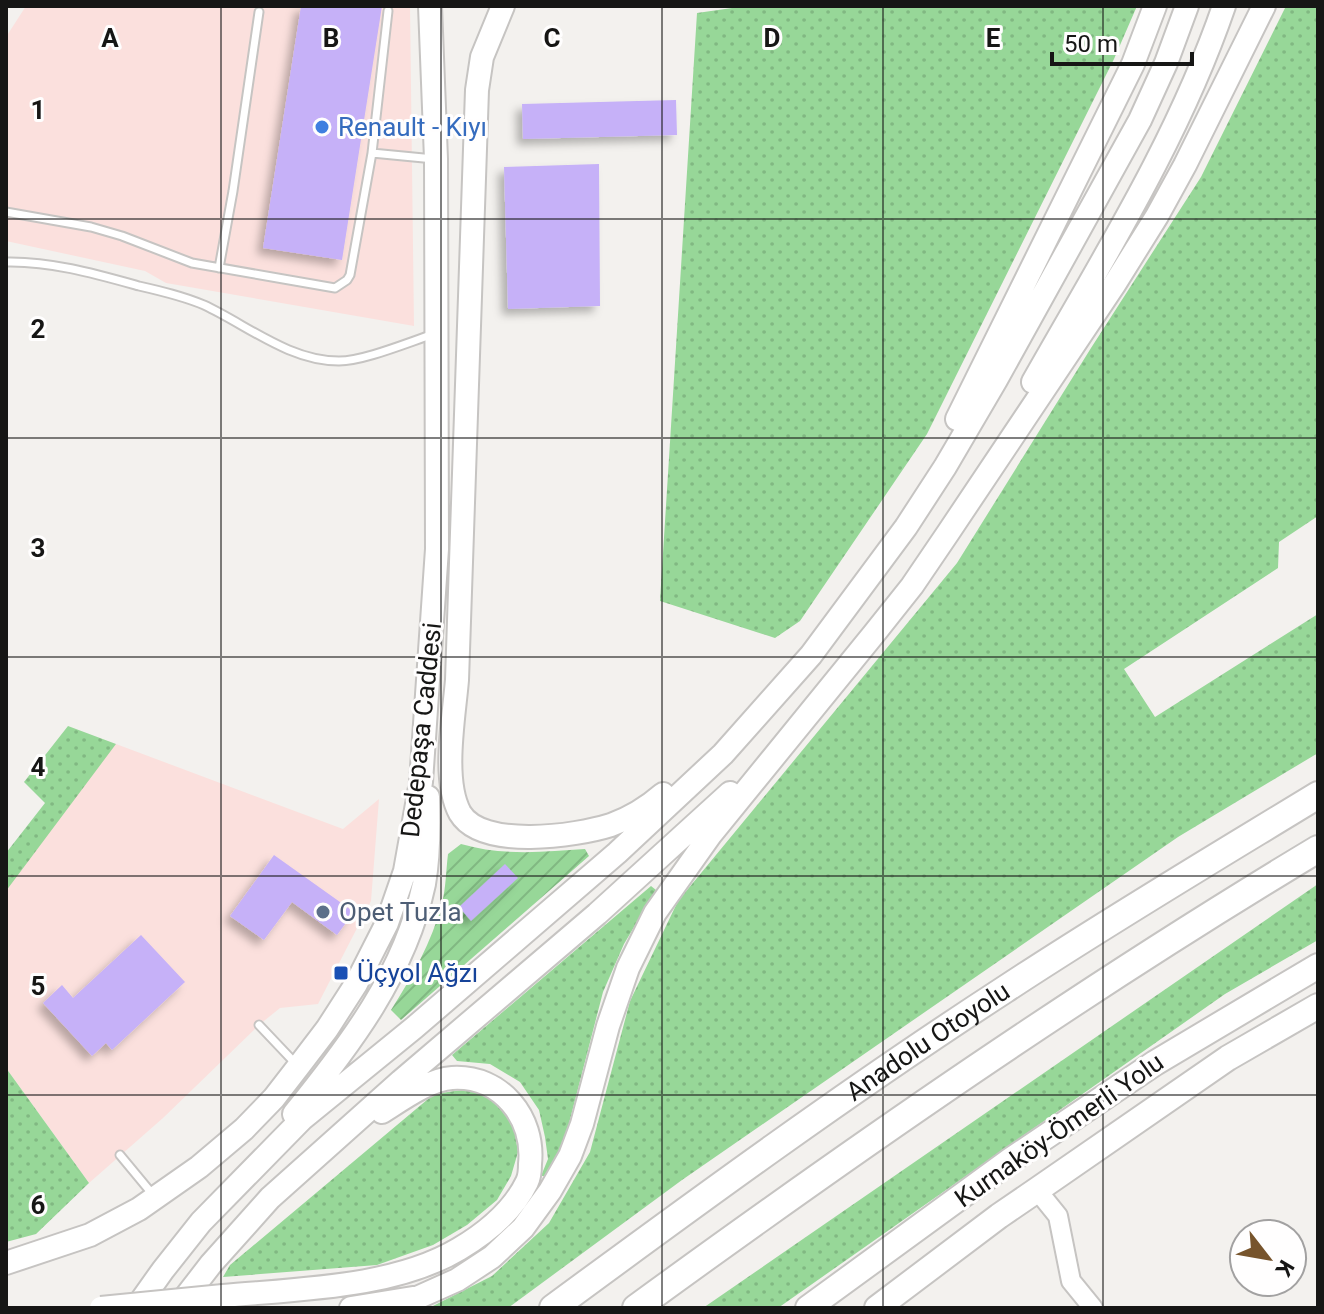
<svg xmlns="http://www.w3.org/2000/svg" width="1324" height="1314" font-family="Roboto,sans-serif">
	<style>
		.commercial { fill: #fbe0dd }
		.grass { fill: url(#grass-dots) }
		.garden { fill: url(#garden-furrows) }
		.building { fill: #c6b1f8; filter: url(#shadow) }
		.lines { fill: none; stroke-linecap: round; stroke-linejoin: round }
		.service-casing { stroke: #c6c4c2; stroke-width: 11 }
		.tertiary-casing { stroke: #c6c4c2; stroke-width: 22 }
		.primary-casing { stroke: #c6c4c2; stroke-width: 26 }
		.trunk-casing { stroke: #c6c4c2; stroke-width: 28 }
		.motorway-casing { stroke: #c6c4c2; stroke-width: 30 }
		.service { stroke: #fff; stroke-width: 7 }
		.tertiary { stroke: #fff; stroke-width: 18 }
		.primary { stroke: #fff; stroke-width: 22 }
		.trunk { stroke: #fff; stroke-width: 24 }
		.motorway { stroke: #fff; stroke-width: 26 }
		.primary-bridge-casing { stroke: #c6c4c2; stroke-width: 26; stroke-linecap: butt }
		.primary-bridge { stroke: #fff; stroke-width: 22 }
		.grid { fill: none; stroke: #161615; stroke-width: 2; stroke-opacity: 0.55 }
		.shop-dot { fill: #3f7fe0; stroke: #fffefe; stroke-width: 3 }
		.service-dot { fill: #5c6f8a; stroke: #fffefe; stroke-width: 3 }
		.transit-dot { fill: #1a4fb4; stroke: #fffefe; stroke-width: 3 }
		.labels { text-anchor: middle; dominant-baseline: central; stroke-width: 6; stroke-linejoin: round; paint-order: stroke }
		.shop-label { font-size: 26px; fill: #366cbe; stroke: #fffefe; text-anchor: start }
		.street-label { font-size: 26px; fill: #161615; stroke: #fffefe }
		.service-label { font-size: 26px; fill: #4e5e75; stroke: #fffefe; text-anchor: start }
		.transit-label { font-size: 26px; fill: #164399; stroke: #fffefe; text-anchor: start }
		.grid-label { font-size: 26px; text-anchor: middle; font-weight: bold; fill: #161615; stroke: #fffefe; stroke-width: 6; stroke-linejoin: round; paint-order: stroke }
	</style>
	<defs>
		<pattern id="grass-dots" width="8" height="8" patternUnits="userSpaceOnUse" patternTransform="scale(2)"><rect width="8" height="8" fill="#97d798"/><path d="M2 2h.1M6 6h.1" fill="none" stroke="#81b882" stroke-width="1.8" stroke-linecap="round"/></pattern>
		<pattern id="garden-furrows" width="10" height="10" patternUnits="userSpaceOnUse" patternTransform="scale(2)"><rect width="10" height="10" fill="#97d798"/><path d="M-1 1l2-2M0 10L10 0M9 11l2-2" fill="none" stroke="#81b882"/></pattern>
		<filter id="shadow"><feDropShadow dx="-6" dy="6" stdDeviation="4" flood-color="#0004"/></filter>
	</defs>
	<rect width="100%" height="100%" fill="#f3f1ee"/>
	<path class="commercial" d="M26,6H410L414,326L166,283L145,271L6,241V37Z
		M116,744L343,829L379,799L371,901L318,1004L280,1008L259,1025L163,1118L89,1183L6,1068V888L82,784Z"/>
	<path class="grass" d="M746,6H1137L1114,59L927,434L800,621L775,638L660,601L697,13Z
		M1286,6H1318V516L1279,542L1278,568L1124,669L1155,717L1318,614V753L1178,837L682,1180L508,1308H429L492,1276L549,1223L590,1152L630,1001L678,901L957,563L1091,348L1201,177Z
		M68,726L116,744L6,891V853L45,803L24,782Z
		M1318,884V940L1225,994L778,1308H703Z
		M651,886L656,890L624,944L603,992L565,1139L547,1176H541L548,1159L545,1137L539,1110L520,1082L490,1064L457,1061L452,1055Z
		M6,1068L89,1183L36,1234L6,1242Z
		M476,1088L501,1102L513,1122L518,1152L511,1176L497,1200L467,1225L433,1245L377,1265L223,1277L230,1265L434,1094Z"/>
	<path class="garden" d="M461,844C502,856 543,852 585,849L589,856L401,1020L391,1010C412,977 432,942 442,903C446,888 446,870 448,854Z"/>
	<path class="building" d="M301,6H382L342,260L263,248Z
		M676,100L677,135L523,139L522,104Z
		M599,164L600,306L508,309L504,167Z
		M274,855L354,912L337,935L292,902L264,940L230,916Z
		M505,864L518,878L471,921L459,907Z
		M141,935L185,982L112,1050L106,1043L92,1056L43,1003L62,985L73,998Z"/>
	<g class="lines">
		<g class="service-casing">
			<path id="service" d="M372,153L388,11
				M6,212L91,227L122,236L192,263L335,288L347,280L350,275L372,153L434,159
				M6,262C51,261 96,274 139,286C161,291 183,296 204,305C247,325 289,361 339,361C364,361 409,342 434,334
				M219,268L233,191L259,12
				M259,1025L296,1064
				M120,1155L154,1196"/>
		</g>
		<g class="tertiary-casing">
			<path id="tertiary" d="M1037,1190L1058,1216L1071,1281L1093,1308"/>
		</g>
		<g class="primary-casing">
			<path id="primary" d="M503,6L482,57L477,90L457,680C454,717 442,780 460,813C482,850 576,836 611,825C630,818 648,807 663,794
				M1033,382C1102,260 1178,140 1224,6
				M957,419L1133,64L1155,6
				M294,1114C350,1045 405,973 424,884C429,856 429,826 428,797
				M6,1263L90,1235L139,1209L199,1167L244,1129L274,1098L298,1067L327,1029L356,984L387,923L405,871L421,782L437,549L436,159L430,6
				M223,1296C297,1289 394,1288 459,1249C486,1233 513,1211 527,1182C530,1176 530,1170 530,1164C535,1118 501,1075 452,1078C430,1079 401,1100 382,1112
				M136,1308L163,1270L201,1222L302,1119L415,1027L617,853L723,754L811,655L906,527L945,467L996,380L1140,120L1166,63L1187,6
				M177,1308L211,1264L270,1198L401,1081L597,914L730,793
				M351,1308L419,1297L457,1280L492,1257L523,1228L550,1191L570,1156L582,1124L608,1026L628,968L655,913L711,834L873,635L912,586L948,533L1114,285L1157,216L1185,165L1264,6"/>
		</g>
		<g class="trunk-casing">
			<path id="trunk" d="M808,1308L1011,1160L1155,1063L1318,966
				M877,1308L999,1216L1037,1190L1228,1058L1318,1006"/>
		</g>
		<g class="motorway-casing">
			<g id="motorway">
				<path id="s1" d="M553,1308C701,1199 850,1090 1004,990C1107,922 1213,859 1318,795"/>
				<path d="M636,1308C857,1147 1083,990 1318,849"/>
			</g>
		</g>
		<use href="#service" class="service"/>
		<use href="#tertiary" class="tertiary"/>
		<use href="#primary" class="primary"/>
		<use href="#trunk" class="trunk"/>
		<use href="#motorway" class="motorway"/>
		<g class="primary-bridge-casing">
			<path id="primary-bridge" d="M101,1308L223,1296"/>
		</g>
		<use href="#primary-bridge" class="primary-bridge"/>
	</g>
	<path class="grid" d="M221,6V1308M441,6V1308M662,6V1308M883,6V1308M1103,6V1308M6,219H1318M6,438H1318M6,657H1318M6,876H1318M6,1095H1318"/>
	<circle class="shop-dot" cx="322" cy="127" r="8"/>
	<circle class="service-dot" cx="323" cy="912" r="8"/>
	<rect class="transit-dot" x="333" y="965" width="16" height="16" rx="4"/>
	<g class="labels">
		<g class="shop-label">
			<text x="338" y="127">Renault - Kıyı</text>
		</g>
		<g class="street-label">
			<text transform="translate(421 730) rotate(-84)">Dedepaşa Caddesi</text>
			<text stroke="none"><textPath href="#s1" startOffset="460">Anadolu Otoyolu</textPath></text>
			<text transform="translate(1059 1130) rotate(-35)">Kurnaköy-Ömerli Yolu</text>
		</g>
		<g class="service-label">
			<text x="339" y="912">Opet Tuzla</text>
		</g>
		<g class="transit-label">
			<text x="357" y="973">Üçyol Ağzı</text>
		</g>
	</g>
	<g class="grid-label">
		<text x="110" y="47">A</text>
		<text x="331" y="47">B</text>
		<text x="552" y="47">C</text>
		<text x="772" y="47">D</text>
		<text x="993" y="47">E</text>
		<text x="38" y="119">1</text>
		<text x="38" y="338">2</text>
		<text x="38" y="557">3</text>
		<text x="38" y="776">4</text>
		<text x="38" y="995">5</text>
		<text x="38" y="1214">6</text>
	</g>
	<rect width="1324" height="1314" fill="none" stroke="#161615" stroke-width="16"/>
	<g transform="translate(1268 1258) rotate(121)"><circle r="38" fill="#fffefe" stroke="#a2a1a1" stroke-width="2"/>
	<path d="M0-6L14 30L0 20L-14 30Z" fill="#77542c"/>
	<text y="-12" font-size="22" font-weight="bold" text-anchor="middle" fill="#161615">K</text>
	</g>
	<path d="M1052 52v12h140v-12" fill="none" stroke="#161615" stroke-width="4"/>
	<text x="1064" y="52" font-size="24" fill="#161615" stroke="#fffefe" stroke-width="6" paint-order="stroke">50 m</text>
</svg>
